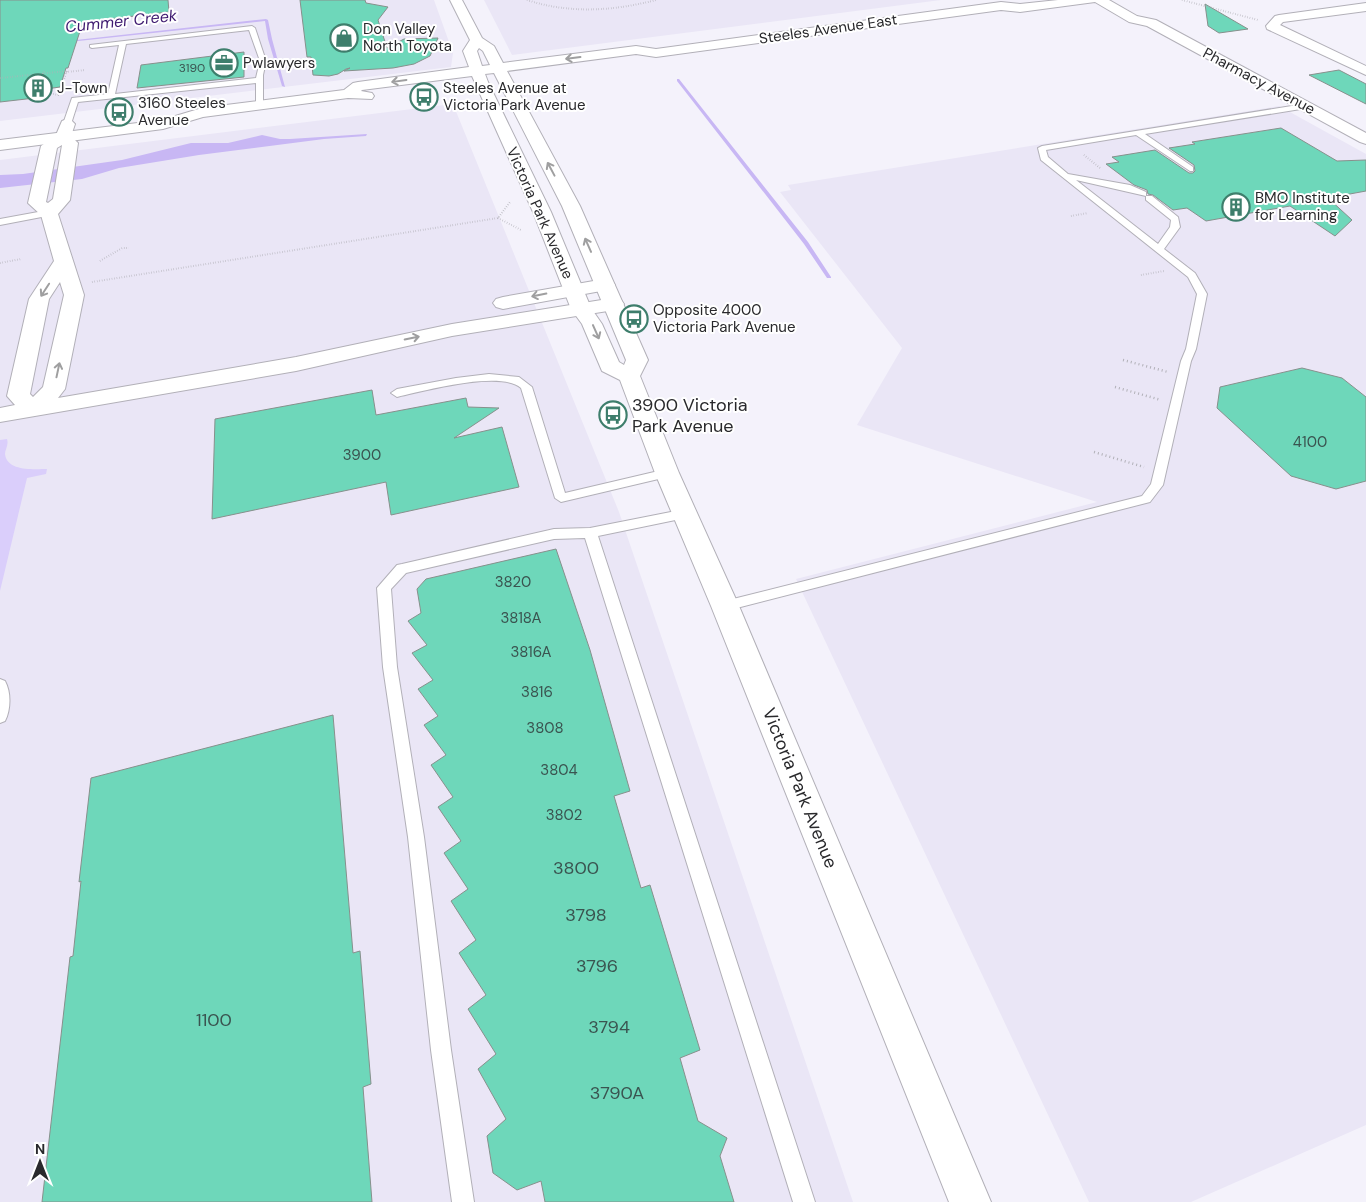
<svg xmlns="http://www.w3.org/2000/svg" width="1366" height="1202" font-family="'DM Sans',sans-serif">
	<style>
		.built { fill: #eae6f6 }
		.green { fill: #dacefb }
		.water { fill: #c8b7f4 }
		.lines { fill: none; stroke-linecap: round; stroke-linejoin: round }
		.stream { fill: #c8b7f4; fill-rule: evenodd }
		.building { fill: #6ed7ba; stroke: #87908c }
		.lane-casing { stroke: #b2b0b8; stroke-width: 2 }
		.street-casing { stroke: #b2b0b8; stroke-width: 2 }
		.secondary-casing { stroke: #b2b0b8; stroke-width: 2 }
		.path-far1 { stroke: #b1b0b7; stroke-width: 2; stroke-dasharray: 0.5 2; stroke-linecap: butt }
		.path { stroke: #b1b0b7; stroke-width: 2.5; stroke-dasharray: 1 3; stroke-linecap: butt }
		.lane { fill: #fff; fill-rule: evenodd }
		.street { fill: #fff; fill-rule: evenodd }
		.secondary { fill: #fff; fill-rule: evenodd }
		.oneway { stroke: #9f9fa0 }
		.labels { text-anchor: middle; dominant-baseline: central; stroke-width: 4; stroke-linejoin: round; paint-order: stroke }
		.far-number-label { font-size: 12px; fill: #3a5450 }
		.far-poi-label { font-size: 15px; fill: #29292c; stroke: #fff; text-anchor: start }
		.far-street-label { font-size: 15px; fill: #29292c; stroke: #fff }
		.number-label { font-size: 15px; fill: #3a5450 }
		.far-water-label { font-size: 16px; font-style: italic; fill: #3e1a70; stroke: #fff }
		.poi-label { font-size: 18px; fill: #29292c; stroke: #fff; text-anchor: start }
		.street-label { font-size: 18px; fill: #29292c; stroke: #fff }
		.near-number-label { font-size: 18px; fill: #3a5450 }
	</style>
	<rect width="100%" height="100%" fill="#f4f2fb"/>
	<path class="built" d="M0,0H434L453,53L451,67L0,121Z
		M484,0H941L512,55Z
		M453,104L619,512L853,1202H0V160Z
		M1279,106L1366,154V1125L1191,1202H1089L796,579L1097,502L857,425L902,348L780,192L791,190L788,185Z"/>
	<path class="green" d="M7,439C9,445 5,449 5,454C7,472 35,469 47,469L46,474L27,478L0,591V440Z"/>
	<path class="water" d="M367,134L366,136L324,139L199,155L119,168L82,179L0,188V175L23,174L122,160L191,143H228L262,135L280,139H290Z"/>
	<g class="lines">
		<path class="stream" d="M266,19L268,20L272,39L285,87L282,86L268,39L265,21L69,42L67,41Z
			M677,79H679L808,242L831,277V278H827L804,244L677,81Z"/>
	</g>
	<path class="building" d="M0,0H168L169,12L109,19L108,23L82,25L68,68H66L60,87L46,89L36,93L35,98L0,102Z
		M300,0H365L366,3L388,7L378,20L387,48L404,39L438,38L430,56L414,64L393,68L344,71L350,68L346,69L338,74L329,76L313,75L311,57H307Z
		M1205,4L1248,29L1219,33L1208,26Z
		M244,52V77L137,88L141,65Z
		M1339,70L1366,84V104L1309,75Z
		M1281,128L1337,161L1366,160V191L1328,198L1352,220L1335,236L1290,206L1206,221L1187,208L1173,210L1153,195L1148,194L1147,190L1134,185L1106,164L1119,162L1112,157L1155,150L1189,173H1193L1195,171L1194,165L1169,148L1195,144L1192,142Z
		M1302,368L1342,378L1366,397V481L1336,489L1291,476L1217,408L1220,387Z
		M372,390L376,415L466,398L468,407L499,408L454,438L502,427L519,487L391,515L386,482L212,519L215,419Z
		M556,549L590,650L630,791L614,796L641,888L650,885L700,1050L680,1058L698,1121L727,1138L720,1156L734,1202H545L541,1181L517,1190L493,1173L487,1136L506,1119L478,1069L496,1054L468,1009L486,995L459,953L476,940L451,901L468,889L444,853L461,841L438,807L453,797L431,765L446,755L424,725L438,716L418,689L433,680L412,653L427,645L408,621L421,613L417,589L426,579Z
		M333,715L353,953L360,951L371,1084L363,1087L372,1202H42L70,957L73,956L81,881L79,882L91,778Z"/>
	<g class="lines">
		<g class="lane-casing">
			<path id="lane" d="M252,26L255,28L266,61L263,75V108L256,106V83L78,102L71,124L67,126L63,124L72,98L108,94L119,45L92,48L90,47V45ZM249,30L260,61L256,78L115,94L126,44Z
				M1304,104L1308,106L1307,108L1145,134L1193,167V171H1190L1136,135L1046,150L1048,157L1068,174L1130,185L1146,192V196L1076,180L1158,244L1170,227L1171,220L1146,200V196H1152L1178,217L1180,227L1164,249L1195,273L1207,294L1196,349L1191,361L1163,485L1150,502L725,611L720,610L718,606L720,602L725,601L1142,496L1151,484L1181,361L1186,349L1197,294L1188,277L1041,160L1038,148L1042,146Z
				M49,210L52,211V215L0,225V219Z
				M489,374L519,377L532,387L565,493L667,469L673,473L667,477L561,502L555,498L521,388C500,370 424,391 397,397L391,393L397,389L456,378Z
				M686,509L690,511L692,514L690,517L598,536L815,1202H793L585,538L554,539L406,573L391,589L397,667L424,837L451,1050L474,1202H452L431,1050L408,837L383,667L377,588L397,565L402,564L554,529L590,528Z
				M0,679L5,681C11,692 11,709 5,721L0,723Z"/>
		</g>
		<g class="street-casing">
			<path id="street" d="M1366,3V11L1283,22L1280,25L1366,66V75L1267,29L1266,26L1275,16L1279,15Z
				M67,119L72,121L75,124L71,136L78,143L70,200L58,214L84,295L65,389L58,398L296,357L452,324L614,298L621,300L624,304L621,308L614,310L452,336L296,371L0,422V408L15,405L7,396L29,299L54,261L41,215L28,203L41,146L56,135L62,121ZM62,145L53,199L48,203L46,202L57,148ZM60,282L64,295L43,387L33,397L30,394L49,299Z
				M605,279L612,281L615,285L612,289L503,309L496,307L493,303L496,299L503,297Z"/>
		</g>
		<g class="secondary-casing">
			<path id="secondary" d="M450,0H462L482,38L494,46L503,63L636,46L656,49L1001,2L1020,4L1058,0H1109L1137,16L1156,20L1366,133V144L1360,142L1147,26L1129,22L1095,2L1020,12L1001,10L656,57L636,54L507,71L580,206L648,360L640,376L679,473L739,606L991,1202H949L711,606L655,473L620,380L602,371L582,324L571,309L533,212L472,76L362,90L361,91L372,93L374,96L372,99L348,98L203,117L163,129L0,150V140L162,120L202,108L344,90L353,83L358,82L469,67L463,51L470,40ZM479,48L483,51L490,65L482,66L477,51ZM494,73L562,206L626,360L624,365L619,362L602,324L591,308L551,212L488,82L485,74Z"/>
		</g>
		<path class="path-far1" d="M527,0C569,14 614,11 656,0
			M1182,0L1258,20
			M66,72L85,70
			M42,76L44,71
			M0,78L67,71L58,95L41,91
			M1084,155L1100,168
			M1071,216L1088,213
			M498,218L521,230
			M100,261L122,248H129
			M0,263L21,259
			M1141,275L1164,271
			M92,282L498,218L510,202"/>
		<path class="path" d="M1123,360L1168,372
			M1115,387L1161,400
			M1094,452L1144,467"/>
		<use href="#lane" class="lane"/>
		<use href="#street" class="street"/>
		<use href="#secondary" class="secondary"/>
	</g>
	<defs><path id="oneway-shaft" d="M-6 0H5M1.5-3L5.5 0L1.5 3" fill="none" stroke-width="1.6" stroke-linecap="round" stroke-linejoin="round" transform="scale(1.25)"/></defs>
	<g class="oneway">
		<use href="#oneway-shaft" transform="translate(573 58) rotate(173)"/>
		<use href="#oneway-shaft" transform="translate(399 81) rotate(172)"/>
		<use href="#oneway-shaft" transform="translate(551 169) rotate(-118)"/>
		<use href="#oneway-shaft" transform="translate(588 245) rotate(-114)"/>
		<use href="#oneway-shaft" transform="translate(45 290) rotate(123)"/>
		<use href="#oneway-shaft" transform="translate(539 295) rotate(169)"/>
		<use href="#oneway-shaft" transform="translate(596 332) rotate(66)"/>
		<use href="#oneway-shaft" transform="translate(412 338) rotate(-12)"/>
		<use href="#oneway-shaft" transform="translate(58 370) rotate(-78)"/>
	</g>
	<defs>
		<g id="shop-ring" transform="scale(1.4375)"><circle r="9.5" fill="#fff" stroke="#3e7e6c" stroke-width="1.5"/><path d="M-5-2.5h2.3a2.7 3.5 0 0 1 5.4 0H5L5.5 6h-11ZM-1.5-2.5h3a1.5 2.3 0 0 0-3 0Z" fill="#3e7e6c"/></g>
		<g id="office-ring" transform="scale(1.4375)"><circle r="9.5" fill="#fff" stroke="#3e7e6c" stroke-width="1.5"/><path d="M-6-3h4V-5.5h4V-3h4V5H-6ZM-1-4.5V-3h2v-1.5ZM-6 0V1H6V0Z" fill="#3e7e6c"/></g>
		<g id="building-ring" transform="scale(1.4375)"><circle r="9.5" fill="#fff" stroke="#3e7e6c" stroke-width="1.5"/><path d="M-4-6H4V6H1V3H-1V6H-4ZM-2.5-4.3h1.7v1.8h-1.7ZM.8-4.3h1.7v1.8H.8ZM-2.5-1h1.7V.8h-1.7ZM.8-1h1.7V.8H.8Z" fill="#3e7e6c"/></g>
		<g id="bus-ring" transform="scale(1.4375)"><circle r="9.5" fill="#fff" stroke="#3e7e6c" stroke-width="1.5"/><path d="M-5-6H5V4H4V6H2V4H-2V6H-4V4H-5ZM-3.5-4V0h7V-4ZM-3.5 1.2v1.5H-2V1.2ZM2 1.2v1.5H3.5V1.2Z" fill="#3e7e6c"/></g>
	</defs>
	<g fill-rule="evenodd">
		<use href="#shop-ring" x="344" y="38"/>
		<use href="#office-ring" x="224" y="63"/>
		<use href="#building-ring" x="38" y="88"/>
		<use href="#bus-ring" x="424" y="97"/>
		<use href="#bus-ring" x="119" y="112"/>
		<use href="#building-ring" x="1236" y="207"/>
		<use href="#bus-ring" x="634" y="319"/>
		<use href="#bus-ring" x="613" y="415"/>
	</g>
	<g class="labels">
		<g class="far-number-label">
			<text x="192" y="68">3190</text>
		</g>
		<g class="far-poi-label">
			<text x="363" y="29">Don Valley<tspan x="363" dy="17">North Toyota</tspan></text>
			<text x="243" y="63">Pwlawyers</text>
			<text x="57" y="88">J-Town</text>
			<text x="443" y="88">Steeles Avenue at<tspan x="443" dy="17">Victoria Park Avenue</tspan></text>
			<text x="138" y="103">3160 Steeles<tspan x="138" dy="17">Avenue</tspan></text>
			<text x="1255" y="198">BMO Institute<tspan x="1255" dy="17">for Learning</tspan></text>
			<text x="653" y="310">Opposite 4000<tspan x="653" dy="17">Victoria Park Avenue</tspan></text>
		</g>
		<g class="far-street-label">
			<text transform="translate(828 29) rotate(-8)">Steeles Avenue East</text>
			<text transform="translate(1259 81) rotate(28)">Pharmacy Avenue</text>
			<text transform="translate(540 213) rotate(66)">Victoria Park Avenue</text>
		</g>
		<g class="number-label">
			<text x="1310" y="442">4100</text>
			<text x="362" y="455">3900</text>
			<text x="513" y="582">3820</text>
			<text x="521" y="618">3818A</text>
			<text x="531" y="652">3816A</text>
			<text x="537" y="692">3816</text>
			<text x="545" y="728">3808</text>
			<text x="559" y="770">3804</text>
			<text x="564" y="815">3802</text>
		</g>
		<g class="far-water-label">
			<text transform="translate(121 21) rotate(-6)">Cummer Creek</text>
		</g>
		<g class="poi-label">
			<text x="632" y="405">3900 Victoria<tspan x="632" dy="21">Park Avenue</tspan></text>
		</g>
		<g class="street-label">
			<text transform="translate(800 788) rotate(68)">Victoria Park Avenue</text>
		</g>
		<g class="near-number-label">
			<text x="576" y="868">3800</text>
			<text x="586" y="915">3798</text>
			<text x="597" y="966">3796</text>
			<text x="214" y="1020">1100</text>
			<text x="609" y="1027">3794</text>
			<text x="617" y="1093">3790A</text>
		</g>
	</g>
	<g transform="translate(40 1162)" stroke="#ffffff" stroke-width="4" paint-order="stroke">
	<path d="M0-4L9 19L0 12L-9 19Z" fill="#29292c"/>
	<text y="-8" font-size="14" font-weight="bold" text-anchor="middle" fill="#29292c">N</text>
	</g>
</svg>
